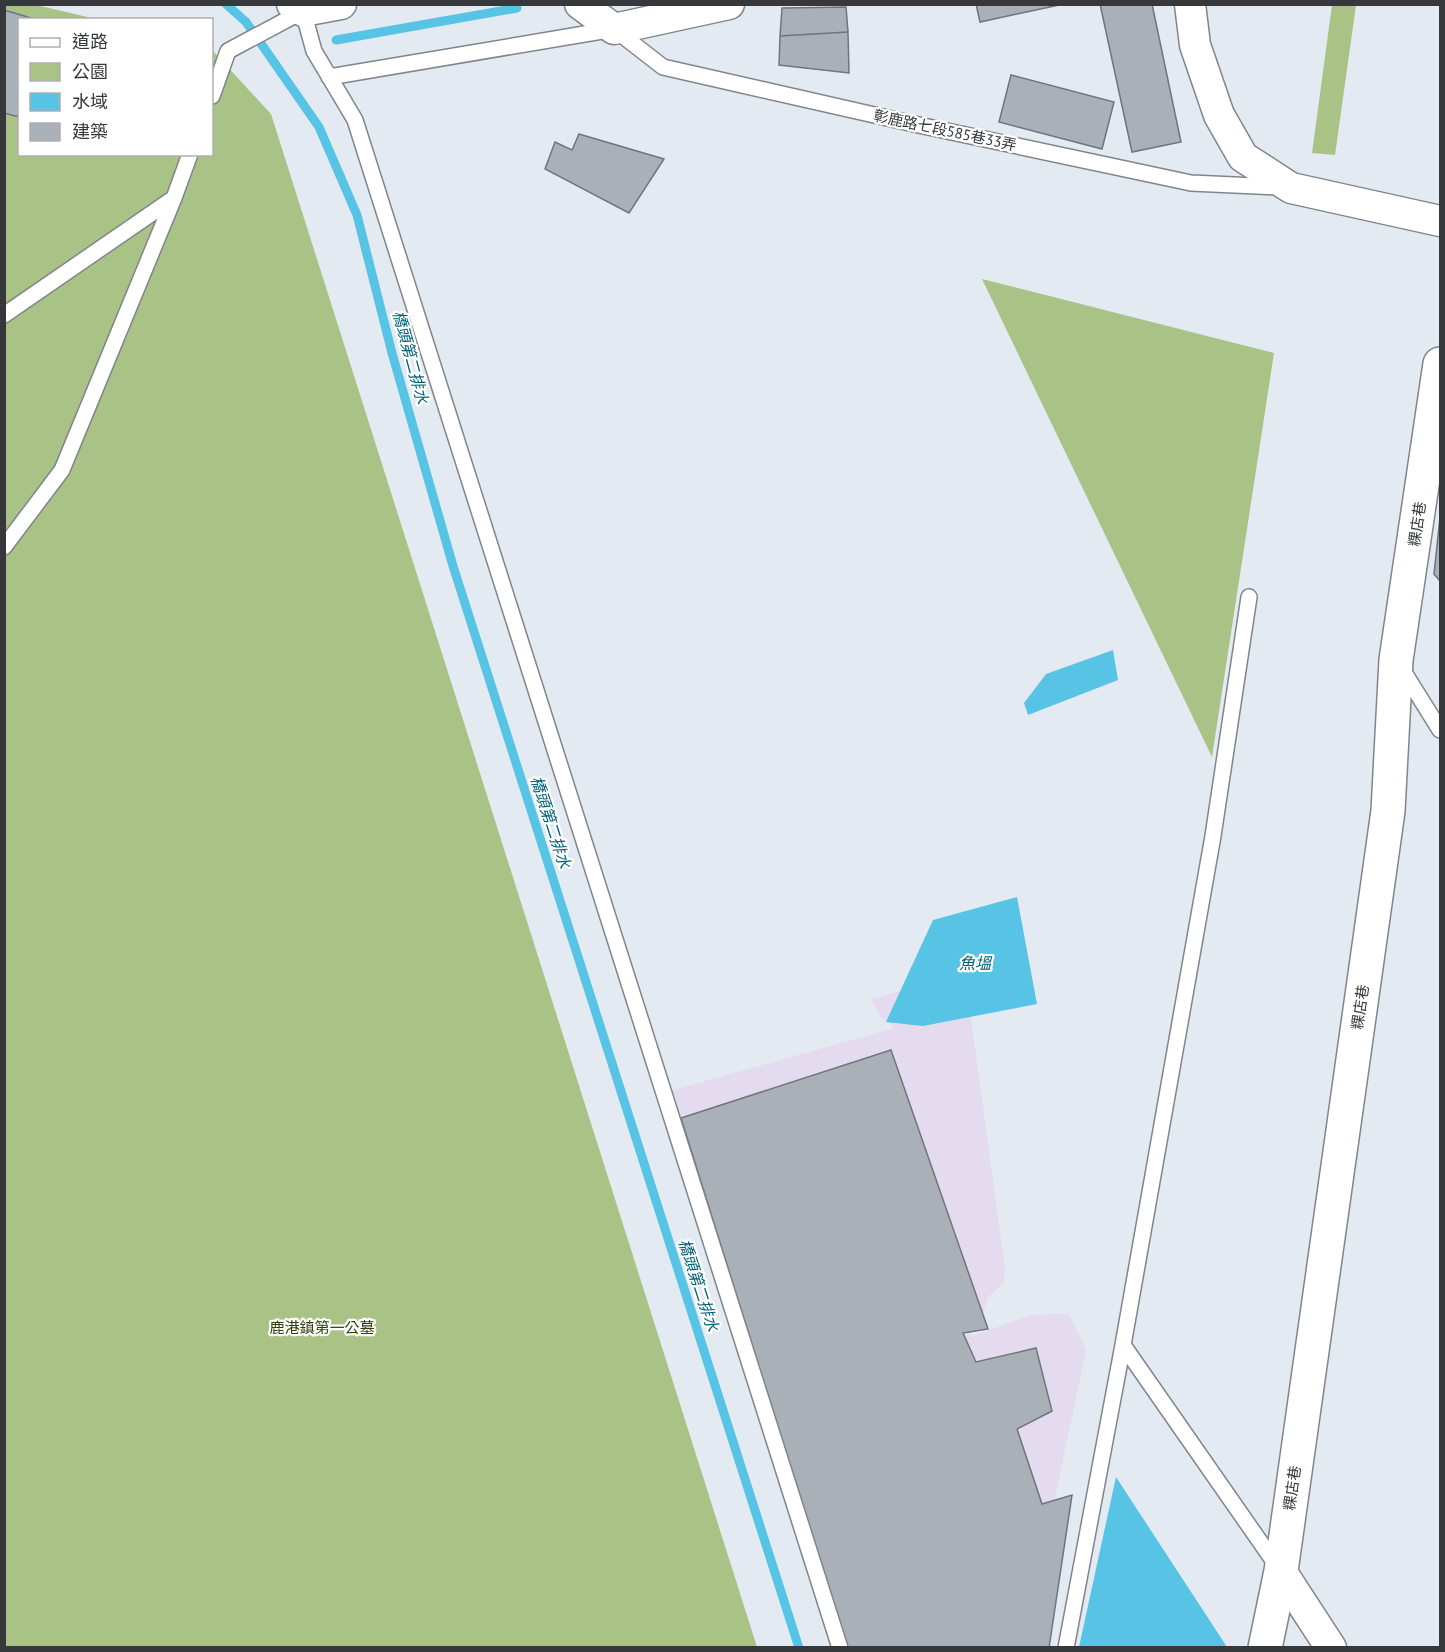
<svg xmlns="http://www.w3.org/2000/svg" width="1445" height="1652" font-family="'PT Sans','Noto Sans TC',sans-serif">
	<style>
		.industrial { fill: #e5dbef }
		.green { fill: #a8c385 }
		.water { fill: #57c4e5 }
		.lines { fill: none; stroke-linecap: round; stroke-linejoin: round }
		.stream { stroke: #57c4e5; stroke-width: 9 }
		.building { fill: #aab0b7; stroke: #70757d; stroke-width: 1.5 }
		.service-casing { stroke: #80858c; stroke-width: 18 }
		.minor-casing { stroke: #80858c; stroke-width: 33 }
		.tertiary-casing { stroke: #80858c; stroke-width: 36 }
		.service { stroke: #fff; stroke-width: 15 }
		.minor { stroke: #fff; stroke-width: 30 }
		.tertiary { stroke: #fff; stroke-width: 33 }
		.labels { text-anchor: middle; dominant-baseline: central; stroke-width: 4.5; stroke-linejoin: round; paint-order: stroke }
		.street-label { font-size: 15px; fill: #36383b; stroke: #fff }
		.park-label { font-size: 15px; fill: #2e4108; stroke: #fff }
		.water-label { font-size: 16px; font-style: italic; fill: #006076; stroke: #fff }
	</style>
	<rect width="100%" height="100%" fill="#e4eaf2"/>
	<path class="industrial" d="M965,973L1005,1269L1004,1283L988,1297L982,1317L954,1307L972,1336L1031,1315L1069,1313L1086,1350L1024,1647H840L663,1093L894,1028L879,1015L871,999Z"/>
	<path class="green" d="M32,4L96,19L20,20V154H212V50L271,114L757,1647L5,1648L4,5Z
		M1332,5H1356L1335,155L1312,153Z
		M982,279L1274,353L1212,757Z"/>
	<path class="water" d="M1113,650L1118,680L1028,715L1024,703L1046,674Z
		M1017,897L1037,1004L923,1026L886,1022L933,920Z
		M1116,1477L1227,1647H1079Z"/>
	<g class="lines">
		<path class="stream" d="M226,4L246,22L319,127L357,215L392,353L453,566L799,1648
			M336,40L517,8"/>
	</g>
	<path class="building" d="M976,4H1064L980,22Z
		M1100,4H1152L1181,142L1132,152Z
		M846,7L848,32L780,36L782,8Z
		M4,10L38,20H20L19,117L4,113Z
		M848,32L849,73L779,65L780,36Z
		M1011,75L1114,102L1102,149L999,122Z
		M579,134L664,159L629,213L545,169L555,142L572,150Z
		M1440,517V581L1434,574Z
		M891,1050L988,1329L963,1333L976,1362L1036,1348L1052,1411L1017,1429L1042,1504L1072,1495L1049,1648H847L681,1118Z"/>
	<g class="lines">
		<g class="service-casing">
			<path id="service" d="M329,77L614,29L663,67L914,124L1191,183L1279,187
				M212,96L228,51L303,11L314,51L355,120L840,1648
				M4,315L174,198
				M4,547L62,470L174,198L190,154
				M1400,666L1440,730
				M1123,1345L1277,1566
				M1066,1648L1123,1345L1213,836L1249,597"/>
		</g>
		<g class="minor-casing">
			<path id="minor" d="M292,4L303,11L341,4
				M580,4L614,29L729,4
				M1190,4L1195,45L1219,115L1243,157L1291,188L1440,221
				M1281,1571L1331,1648"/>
		</g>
		<g class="tertiary-casing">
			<path id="tertiary" d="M1265,1648L1281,1571L1388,811L1396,660L1440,364"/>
		</g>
		<use href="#service" class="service"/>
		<use href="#minor" class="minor"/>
		<use href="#tertiary" class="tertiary"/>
	</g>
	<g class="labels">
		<g class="street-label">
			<text transform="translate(945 130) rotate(12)">彰鹿路七段585巷33弄</text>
			<text transform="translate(1417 524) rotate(-82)">粿店巷</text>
			<text transform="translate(1360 1007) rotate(-82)">粿店巷</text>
			<text transform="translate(1292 1488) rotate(-82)">粿店巷</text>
		</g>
		<g class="park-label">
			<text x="322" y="1327">鹿港鎮第一公墓</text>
		</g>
		<g class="water-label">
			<text transform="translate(411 357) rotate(75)">橋頭第二排水</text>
			<text transform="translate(551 822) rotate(72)">橋頭第二排水</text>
			<text x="975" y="963">魚塭</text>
			<text transform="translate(699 1285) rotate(72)">橋頭第二排水</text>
		</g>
	</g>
	<rect width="1445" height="1652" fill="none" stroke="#36383b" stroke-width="12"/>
	<rect x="18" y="18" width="195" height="138" fill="#ffffff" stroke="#afafb1" stroke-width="1.5"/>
	<rect x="30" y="38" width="30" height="9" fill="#ffffff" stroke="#afafb1" stroke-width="1.5"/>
	<text x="72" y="48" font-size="18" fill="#36383b">道路</text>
	<rect x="30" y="63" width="30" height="18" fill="#a8c385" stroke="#afafb1" stroke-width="1.5"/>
	<text x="72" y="78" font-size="18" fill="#36383b">公園</text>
	<rect x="30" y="93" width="30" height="18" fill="#57c4e5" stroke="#afafb1" stroke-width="1.5"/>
	<text x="72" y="108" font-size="18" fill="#36383b">水域</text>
	<rect x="30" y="123" width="30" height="18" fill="#aab0b7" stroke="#afafb1" stroke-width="1.5"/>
	<text x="72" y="138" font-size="18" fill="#36383b">建築</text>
</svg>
